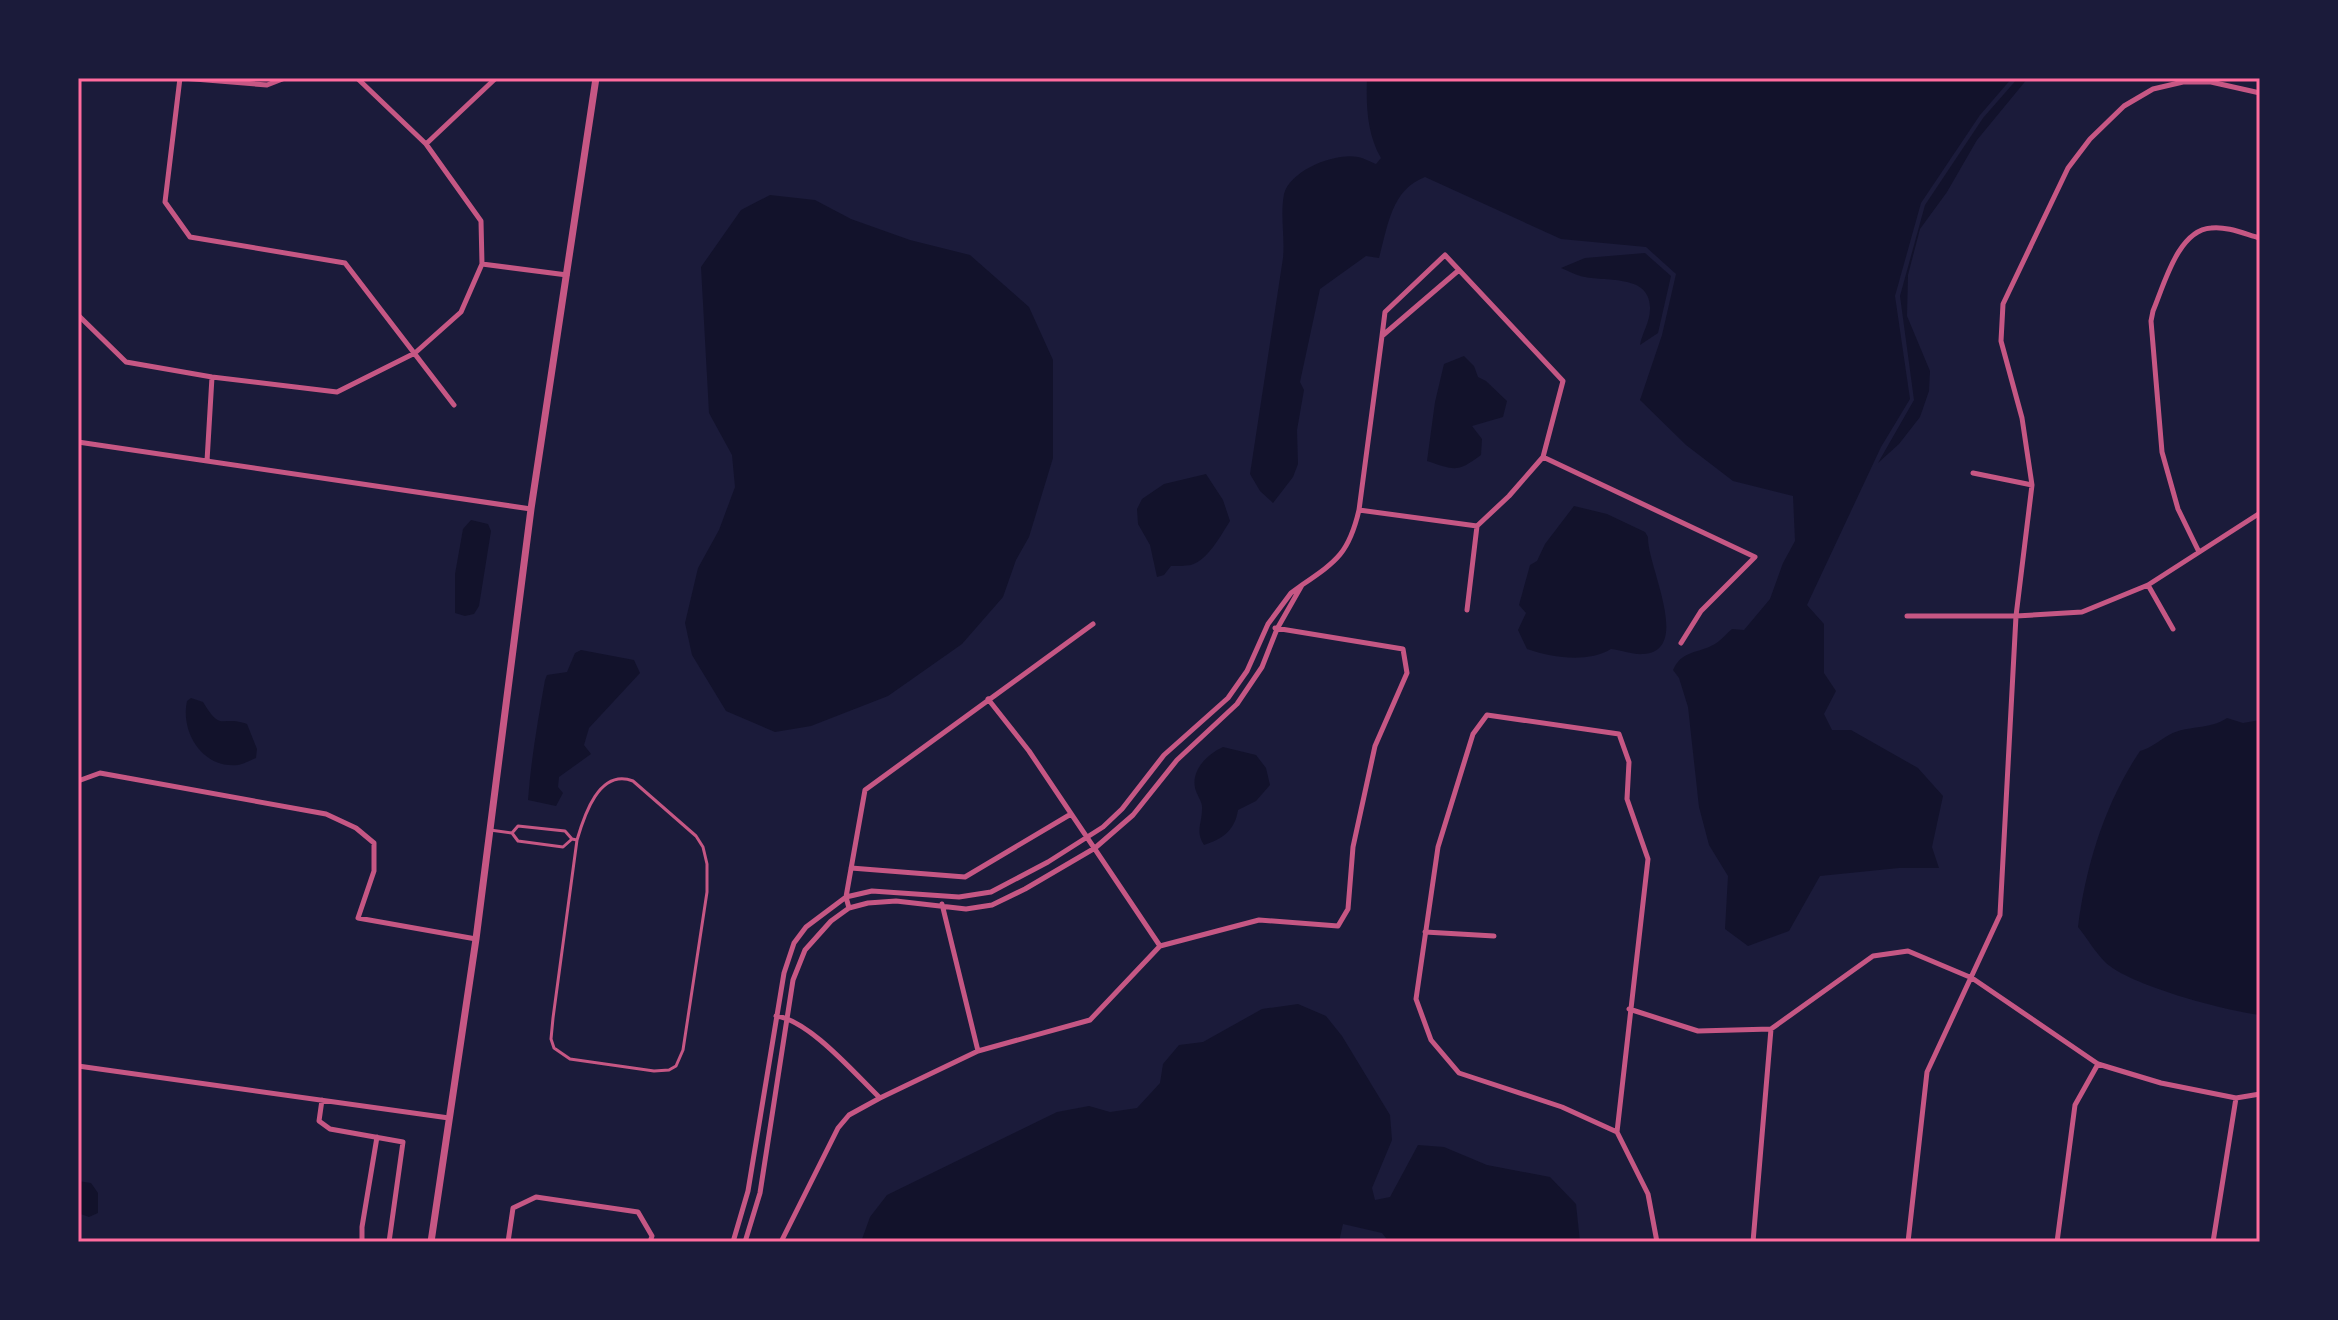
<svg xmlns="http://www.w3.org/2000/svg" width="2338" height="1320" font-family="Mulish,sans-serif">
	<style>
		.water { fill: #12122b }
		.lines { fill: none; stroke-linecap: round; stroke-linejoin: round }
		.service { stroke: #c65784; stroke-width: 3 }
		.minor { stroke: #c65784; stroke-width: 5 }
		.tertiary { stroke: #c65784; stroke-width: 7 }
		.neatline { fill: none; stroke: #ff6b9d; stroke-width: 3 }
	</style>
	<rect width="100%" height="100%" fill="#1b1b3a"/>
	<path class="water" d="M1367,78H2012L1980,115L1921,203L1895,296L1910,399L1881,447L1807,605L1824,624V673L1836,691L1824,714L1832,730H1851L1918,768L1943,796L1932,847L1939,868H1899L1820,876L1789,931L1748,946L1725,929L1728,876L1709,845L1699,807L1688,707L1679,678L1673,670C1682,651 1694,654 1711,646C1719,643 1726,634 1732,629L1744,630L1770,599L1783,563L1795,541L1793,496L1733,481L1686,445L1640,400L1662,335L1676,274L1646,247L1561,239L1425,177C1391,190 1388,226 1379,258L1366,256L1320,289L1300,382L1304,390L1297,430L1298,464L1293,477L1273,503L1260,491L1250,474L1283,258C1285,236 1280,216 1284,194C1290,170 1336,152 1358,157C1364,158 1371,162 1376,164L1381,158C1367,134 1366,106 1367,78Z
		M2018,78H2028L1977,140L1947,192L1920,229L1908,275L1907,316L1930,371L1929,391L1920,417L1899,444L1878,463L1914,400L1900,296L1925,205L1983,118Z
		M770,195L815,200L851,219L910,240L970,255L1029,307L1053,360V458L1029,537L1016,560L1003,597L962,644L888,696L811,726L775,732L726,711L692,655L685,623L698,568L719,530L735,487L732,455L709,413L701,267L741,210Z
		M1645,253L1671,276L1658,333L1640,345C1642,333 1650,322 1650,309C1651,274 1607,282 1585,277C1577,276 1569,271 1561,268L1585,258Z
		M1464,356L1474,366L1478,377L1486,381L1507,401L1503,417L1472,426L1482,439L1481,455C1457,473 1455,470 1427,461L1435,402L1444,364Z
		M1206,474L1223,500L1230,521C1221,535 1208,560 1191,565C1185,566 1177,566 1171,566L1164,575L1157,577L1150,545L1138,524L1137,509L1142,499L1164,484Z
		M1574,506L1607,514L1645,532L1648,537C1647,566 1693,651 1643,654C1634,655 1621,650 1611,649C1588,663 1553,658 1527,649L1518,630L1526,613L1519,605L1530,565L1537,561L1545,544Z
		M471,520L488,524L491,531L479,606L474,614L465,616L455,613V574L463,529Z
		M581,650L634,660L640,673L589,728L584,745L591,754L559,777L558,787L563,793L556,806L528,800C531,759 538,720 545,680L547,675L567,672L575,653Z
		M191,698L203,702C222,733 220,715 247,724L257,749L256,758C251,760 244,764 238,765C203,769 180,732 187,701Z
		M2227,718L2243,723L2260,720V1015C2226,1011 2128,985 2105,962C2095,952 2087,938 2078,927C2086,865 2105,803 2140,751C2153,747 2158,741 2169,735C2186,725 2210,730 2227,718Z
		M1223,747L1256,755L1266,768L1270,785L1256,801L1238,810C1235,830 1223,839 1204,845C1195,831 1202,824 1202,809C1203,803 1198,797 1196,791C1189,772 1207,754 1223,747Z
		M1298,1004L1326,1016L1342,1036L1390,1115L1392,1140L1372,1188L1375,1200L1390,1197L1418,1145L1444,1147L1487,1165L1550,1177L1576,1204L1580,1242H1389L1382,1233L1343,1224L1339,1242H861L870,1217L887,1195L1057,1112L1089,1106L1110,1112L1137,1108L1160,1083L1163,1064L1179,1045L1203,1042L1262,1009Z
		M78,1181L91,1183L98,1193V1213L89,1217L78,1213Z"/>
	<g class="lines">
		<path class="service" d="M490,830L512,833L518,841L563,847L572,839L577,840C584,816 599,768 633,781L696,836L703,847L707,864V892L683,1050L676,1066L669,1070L654,1071L570,1059L554,1048L551,1039L553,1018L577,840
			M512,833L518,826L565,831L572,839"/>
		<path class="minor" d="M180,78L165,202L190,237L345,263L454,405
			M182,78L267,85L285,78
			M426,144L496,78
			M482,264L567,275
			M1459,270L1382,336L1385,312L1445,255L1563,381L1543,457L1509,496L1477,526L1467,610
			M78,315L126,362L212,377L337,392L415,353L461,312L482,264L481,221L426,144L357,78
			M78,442L531,509
			M1543,457L1755,557L1701,611L1681,643
			M207,461L212,377
			M1973,473L2032,485
			M1359,510L1477,526
			M2199,552L2178,509L2162,452L2151,321L2153,311C2164,285 2178,230 2211,228C2227,226 2245,234 2260,238
			M1302,585C1337,561 1349,553 1359,510L1382,336
			M2148,585L2173,629
			M1907,616H2016L2082,612L2148,585L2260,513
			M988,699L1029,751L1160,946
			M78,781L100,773L326,814L356,828L374,843V871L358,918L476,939
			M851,868L965,877L1071,814
			M942,904L978,1051
			M849,908L846,897L865,790L1093,624
			M1425,932L1494,936
			M1629,1009L1698,1031L1771,1029L1873,956L1908,951L1972,978L2098,1064L2161,1083L2236,1098L2260,1094
			M776,1016C809,1020 855,1074 880,1098
			M78,1066L449,1118
			M322,1100L319,1121L330,1129L403,1142L389,1242
			M1617,1132L1562,1107L1459,1073L1431,1040L1416,999L1438,847L1473,734L1487,715L1619,734L1629,762L1627,799L1648,859L1617,1132L1648,1194L1657,1242
			M362,1242V1227L377,1137
			M508,1242L513,1208L536,1197L638,1212L652,1236L650,1242
			M733,1242L748,1191L784,973L794,943L806,927L846,897L872,891L959,897L991,892L1048,862L1103,827L1122,809L1164,755L1228,698L1247,671L1268,624L1291,593L1302,585L1277,629L1262,667L1237,704L1177,760L1133,815L1095,848L1025,889L992,905L966,909L896,901L868,903L849,908L831,921L805,950L793,980L760,1193L745,1242
			M781,1242L838,1128L849,1115L880,1098L978,1051L1090,1020L1160,946L1259,920L1338,926L1348,909L1353,847L1375,746L1407,673L1403,649L1275,628
			M1753,1242L1771,1029
			M1908,1242L1927,1072L2000,915L2016,616L2032,485L2022,418L2001,341L2003,304L2068,168L2090,139L2124,106L2153,89L2183,82H2211L2260,93
			M2057,1242L2075,1105L2098,1064
			M2213,1242L2236,1098"/>
		<path class="tertiary" d="M431,1242L476,939L531,509L596,78"/>
	</g>
	<rect width="2338" height="1320" fill="none" stroke="#1b1b3a" stroke-width="160"/>
	<rect x="80" y="80" width="2178" height="1160" class="neatline"/>
</svg>
